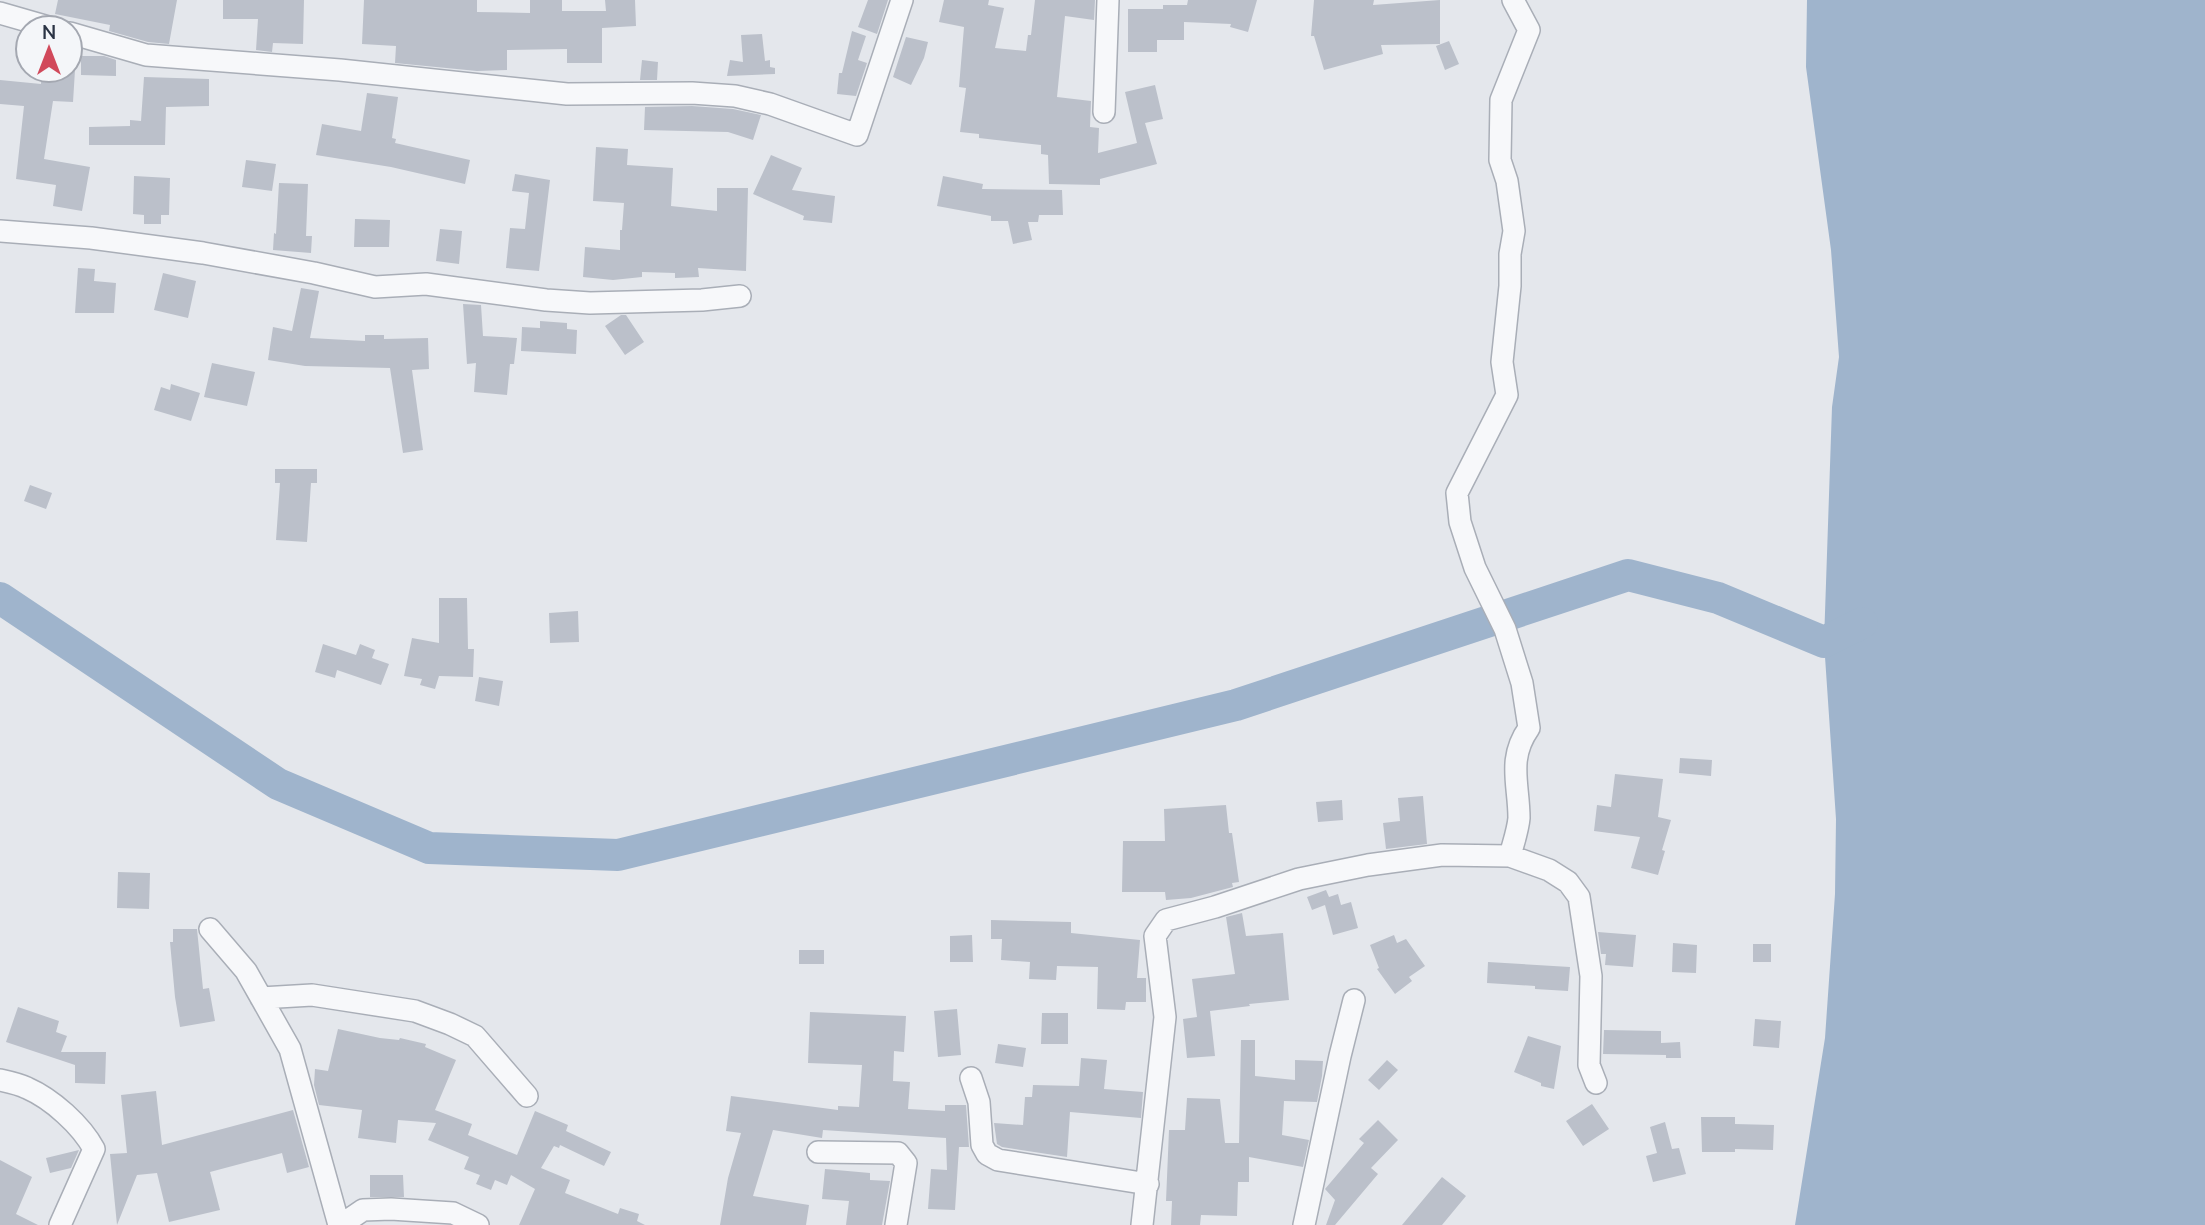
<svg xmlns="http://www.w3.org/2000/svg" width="2205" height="1225" font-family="'Nunito Sans',sans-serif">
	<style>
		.water { fill: #9fb4cc }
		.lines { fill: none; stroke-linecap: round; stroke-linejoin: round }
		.river { stroke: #9fb4cc; stroke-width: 32 }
		.building { fill: #bbc0ca }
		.minor-casing { stroke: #a9aeb7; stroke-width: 24 }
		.minor { stroke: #f7f8fa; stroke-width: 21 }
	</style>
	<rect width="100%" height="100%" fill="#e4e7ec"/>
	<path class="water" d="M1807,0H2205V1225H1795L1825,1038L1835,894L1836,819L1824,642L1832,407L1839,357L1831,250L1806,67Z"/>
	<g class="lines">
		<path class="river" d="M0,598L278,784L429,848L618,855L1236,705L1628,575L1718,598L1824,642L1862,623"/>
	</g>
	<path class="building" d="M58,0H177L169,44L148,42L109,31L110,25L55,14Z
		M223,0H304L303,44L273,43L272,52L256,50L258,19H223Z
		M364,0H477V12L530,13V0H562V11H606L605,0H635L636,26L602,28V63H567V49L507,50V70L477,71L395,63L396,46L362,44Z
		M868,0H888L877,34L858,27Z
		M944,0H989L988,5L1004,8L995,48L1026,51L1028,35H1031L1035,0H1095L1094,20L1065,16L1057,97L1091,101L1090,127L1099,128L1098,153L1137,143L1125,92L1155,85L1163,119L1145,123L1157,164L1100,179V185L1049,184L1048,155L1041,154V145L979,138V134L960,132L966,88L959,87L964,27L939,22Z
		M1188,0H1257L1248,32L1230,27L1231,24L1184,22V40H1157V52H1128V9H1163V5H1187Z
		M1314,0H1374L1373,5L1440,0V44L1381,45L1383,54L1324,70L1314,36H1311Z
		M852,31L866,36L858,60L867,63L856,96L837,94L839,73H842Z
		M762,34L765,61L770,60V67L775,68V74L727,76L730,60L743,62L741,35Z
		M906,37L928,42L924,58L911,85L893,77Z
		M1449,41L1459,64L1445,70L1436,46Z
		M81,56H104L116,60V76L81,75Z
		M642,60L658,62L657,80H640Z
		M41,70H75L73,102L53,101L44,159L90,167L82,211L53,206L56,185L16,179L24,106L0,104V80L41,84Z
		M144,77L209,79V106L166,107L165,145H89V127L130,126V120L141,121Z
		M367,93L398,97L392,138L396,139L395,143L470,160L465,184L391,167L316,155L322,124L361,131Z
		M692,106L733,109L761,115L753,140L728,132L644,130L645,107Z
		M596,147L628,149L627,165L673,168L671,206L717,211V188H748L746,271L698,268L699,277L675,278V273L642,272V277L613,280L583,277L585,247L620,250V230H622L624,203L593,201Z
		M771,155L802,168L792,190L835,196L832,223L803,220L804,216L753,194Z
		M246,160L276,164L272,191L242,187Z
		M515,174L550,180L539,271L506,268L510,228L525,229L529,193L512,191Z
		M134,176L170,178L169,215H161V224H144V215L133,214Z
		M943,176L983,184L982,189L1062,190L1063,215H1039L1038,222H1028L1032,240L1013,244L1008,221H991V216L937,206Z
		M279,183L308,184L306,236H312L311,253L273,250L274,233L276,234Z
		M355,219L390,220L389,247H354Z
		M440,229L462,231L459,264L436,261Z
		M78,268L95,269L94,281L116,283L114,313H75Z
		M163,273L196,281L188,318L154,310Z
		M301,288L319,291L310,338L365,341V335H384V339L428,338L429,369L412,370L423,450L403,453L390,368L305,366L268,360L273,327L292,331Z
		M463,304L481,305L483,336L517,338L514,364H510L507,395L474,392L476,363L467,364Z
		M621,315H626L644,342L625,355L605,326Z
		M540,321L567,323V329L577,330L576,354L521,351L522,327L540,328Z
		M212,363L255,372L247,406L204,397Z
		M171,384L200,393L191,421L154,410L161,387L170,390Z
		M275,469H317V483H311L307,542L276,540L280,483H275Z
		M30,485L52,493L46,509L24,501Z
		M439,598H467L468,649H474L473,677L439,676L435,689L420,685L422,679L404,676L412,638L439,643Z
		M578,611L579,642L550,643L549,613Z
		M323,644L356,655L360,644L375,650L372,658L389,664L381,685L337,670L335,678L315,672Z
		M479,677L503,681L499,706L475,701Z
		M1680,758L1712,760L1711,776L1679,773Z
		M1615,774L1663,779L1658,817L1671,820L1662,850L1665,851L1658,875L1631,868L1640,837L1594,831L1597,805L1611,807Z
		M1423,796L1427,844L1386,849L1383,823L1400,821L1398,798Z
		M1342,800L1343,820L1318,822L1316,802Z
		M1226,805L1229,833H1232L1239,882L1232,883L1233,887L1191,898L1166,900L1165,892H1122L1123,841H1165L1164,809Z
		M118,872L150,873L149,909L117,908Z
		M1326,890L1329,897L1338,894L1341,905L1351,902L1358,928L1333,935L1325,905L1312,910L1307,897Z
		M1242,913L1246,936L1283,933L1289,1000L1249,1004L1250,1006L1210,1011L1215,1056L1187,1058L1183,1019L1197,1017L1192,979L1235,974L1226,917Z
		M991,920L1071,922V933L1140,940L1137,978H1146V1002H1126L1125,1010L1097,1009L1098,967L1057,966L1056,980L1029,979L1030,962L1001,960L1002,939H991Z
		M173,929H197L203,989L209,988L215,1021L180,1027L175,997L170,942H173Z
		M1598,932L1636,935L1633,967L1605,965L1606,954H1601Z
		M972,935L973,962H950V936Z
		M1394,935L1397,943L1406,939L1425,966L1409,977L1412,981L1395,994L1377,969L1379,968L1370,945Z
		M1673,943L1697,945L1696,973L1672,972Z
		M1753,944H1771V962H1753Z
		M799,950H824V964H799Z
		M1488,962L1570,967L1568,991L1535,989V986L1487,983Z
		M18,1007L59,1021L56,1032L67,1036L61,1052H106L105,1084L75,1083V1065L6,1042Z
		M957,1009L961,1055L938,1057L934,1011Z
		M810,1012L906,1016L904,1052L894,1051L893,1081L910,1082L908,1109L945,1111V1105H966L969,1147H959L955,1210L928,1209L931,1169L947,1170L946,1138L823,1130L822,1138L773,1130L753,1196L809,1205L806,1225H720L728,1178L741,1133L726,1131L731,1096L838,1110V1106L859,1107L862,1065L808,1063Z
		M1042,1013H1068V1044H1041Z
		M1755,1019L1781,1021L1779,1048L1753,1046Z
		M338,1029L380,1038L399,1040L400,1038L426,1044L425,1047L456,1060L435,1110L472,1124L468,1135L517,1155L535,1111L568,1125L566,1131L611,1152L604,1166L560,1145L559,1148L554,1146L541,1168L570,1180L565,1193L618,1214L620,1208L639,1214L637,1221L645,1225H519L535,1189L511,1175L507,1185L495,1180L491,1190L476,1184L480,1175L464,1169L469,1157L428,1140L436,1123L398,1120L396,1143L358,1138L362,1110L319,1105L314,1085L315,1069L328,1071Z
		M1604,1030L1661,1031V1043L1680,1042L1681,1058H1666V1055L1603,1054Z
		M1528,1036L1561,1046L1554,1089L1541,1086V1083L1514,1072Z
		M1241,1040H1255V1076L1295,1080V1060L1323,1061L1322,1076L1317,1102L1284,1101L1282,1135L1309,1140L1303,1167L1249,1157V1182H1238L1237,1216L1201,1215L1200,1225H1171L1172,1201H1166L1169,1130H1185L1187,1098L1220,1099L1225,1143H1239Z
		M998,1044L1026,1048L1023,1067L995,1063Z
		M1081,1058L1107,1060L1104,1089L1143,1092L1141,1118L1070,1112L1067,1157L1002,1147L997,1144L994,1123L1023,1125L1025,1097H1032L1033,1085L1079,1086Z
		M1387,1060L1398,1070L1379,1090L1368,1080Z
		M156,1091L162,1145L293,1110L309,1167L287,1173L282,1153L210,1172L220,1210L169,1222L157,1173L137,1175L117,1225L110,1154L127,1153L121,1095Z
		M1592,1104L1609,1129L1583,1146L1566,1121Z
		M1701,1117H1735V1124L1774,1125L1773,1150L1735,1149V1152H1702Z
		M1378,1120L1398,1140L1371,1168L1378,1174L1335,1225H1326L1335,1200L1325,1189L1364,1143L1359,1139Z
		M1665,1122L1672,1149L1679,1148L1686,1174L1653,1182L1646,1156L1657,1153L1650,1127Z
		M79,1150L71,1168L50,1173L46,1158Z
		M0,1160L32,1177L16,1214L38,1225H0Z
		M825,1169L870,1173V1180L890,1181L882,1225H846L849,1201L822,1199Z
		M370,1175H403L404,1197H370Z
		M1442,1177L1466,1196L1442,1225H1402Z"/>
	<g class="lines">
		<g class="minor-casing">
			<path id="minor" d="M0,13L52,28
				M70,33L146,55L340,70L567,94L692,93L735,96L770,104L857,135L902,0
				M1104,112L1108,0
				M0,231L91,238L203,253L314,273L375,287L426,284L546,300L590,303L702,300L740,296
				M1510,856C1513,844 1518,830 1519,818C1519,784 1507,759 1529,728L1522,683L1505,629L1475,568L1460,522L1457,493L1507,395L1502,362L1510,286V254L1514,231L1507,181L1500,160L1501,100L1529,30L1513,0
				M210,929L246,971L290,1049L339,1225
				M261,998L312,995L415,1011L450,1024L475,1036L527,1096
				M971,1078L979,1102L982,1145L987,1154L998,1160L1148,1184
				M0,1080C9,1082 19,1084 27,1088C52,1099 81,1125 94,1149L60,1225
				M818,1152L898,1153L906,1163L896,1225
				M341,1225L363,1210L391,1209L453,1213L478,1225
				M1142,1225L1165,1017L1155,936L1166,920L1215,907L1299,879L1368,865L1442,855L1510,856L1549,870L1568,882L1579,897L1591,976L1589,1065L1596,1083
				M1304,1225L1340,1056L1354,1000"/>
		</g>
		<use href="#minor" class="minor"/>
	</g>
	<g transform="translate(49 49)"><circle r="33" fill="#f4f6f9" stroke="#a4a8b1" stroke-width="2"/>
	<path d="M0-5L12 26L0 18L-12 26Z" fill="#d1495b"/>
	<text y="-10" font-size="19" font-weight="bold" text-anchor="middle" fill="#2b3445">N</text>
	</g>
</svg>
